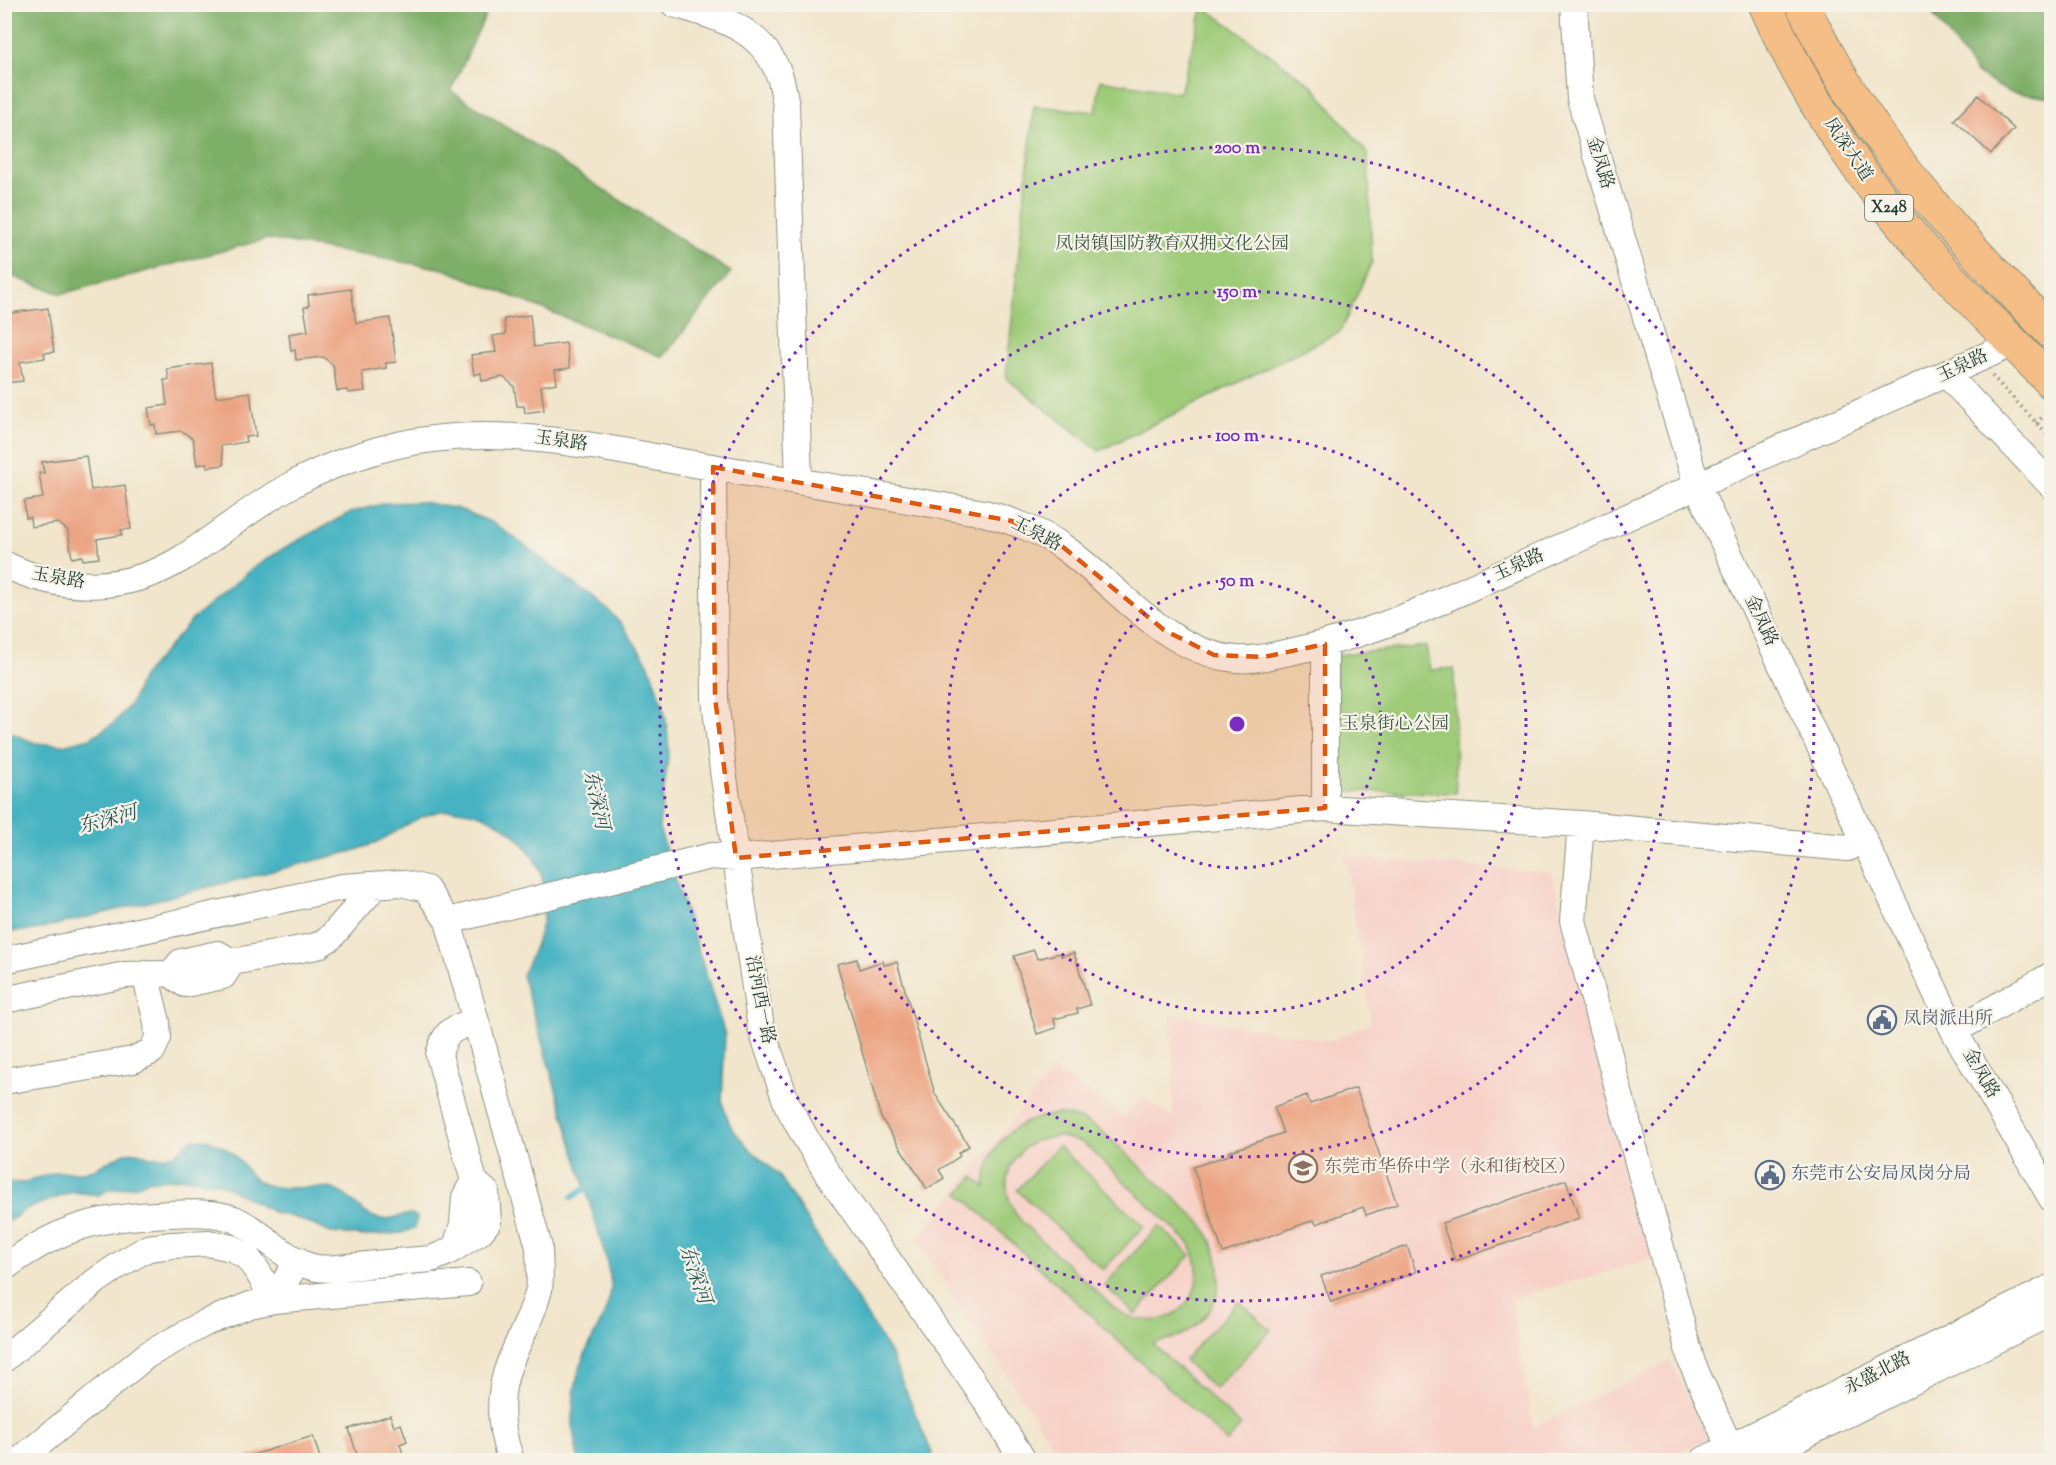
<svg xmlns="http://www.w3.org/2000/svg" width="2056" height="1465" font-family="'Sorts Mill Goudy','Noto Serif SC',serif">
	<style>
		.built { fill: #f7d1c8 }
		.green { fill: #9ecb78; stroke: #5e8456; stroke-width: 1.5; fill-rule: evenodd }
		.forest { fill: #7eaf68; stroke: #4e764e; stroke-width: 1.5 }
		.water { fill: #46b3c2; stroke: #32787b; stroke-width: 1.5 }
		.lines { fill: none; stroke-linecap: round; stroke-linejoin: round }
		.stream { stroke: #46b3c2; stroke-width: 6 }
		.building { fill: #eca381 }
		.minor-casing { stroke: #889180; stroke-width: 28 }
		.major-casing { stroke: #889180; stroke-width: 35 }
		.path { stroke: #889180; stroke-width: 4; stroke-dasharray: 1.5 4.5; stroke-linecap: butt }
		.minor { stroke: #fff; stroke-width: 26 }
		.major { stroke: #f5be86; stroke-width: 33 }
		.marked { fill: #de580e; fill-opacity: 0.2; stroke: #de580e; stroke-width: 4.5; stroke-dasharray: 12 8; stroke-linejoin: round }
		.ring { fill: none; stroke: #7b2cbf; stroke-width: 3; stroke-dasharray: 3 6 }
		.labels { text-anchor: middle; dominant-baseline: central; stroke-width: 4.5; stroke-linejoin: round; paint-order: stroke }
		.shield { fill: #f7f3e8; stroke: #60746a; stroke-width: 1.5 }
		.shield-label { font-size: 16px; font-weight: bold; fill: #1f3d34 }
		.street-label { font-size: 18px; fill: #1f3d34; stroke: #f7f3e8 }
		.park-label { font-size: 18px; fill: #385942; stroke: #f7f3e8 }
		.service-label { font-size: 18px; fill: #4e5e75; stroke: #f7f3e8; text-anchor: start }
		.education-label { font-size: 18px; fill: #785e54; stroke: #f7f3e8; text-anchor: start }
		.water-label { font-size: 20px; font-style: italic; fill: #295a58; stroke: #f7f3e8 }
		.centre { fill: #7b2cbf; stroke: #f7f3e8; stroke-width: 3 }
		.ring-label { font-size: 18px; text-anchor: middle; font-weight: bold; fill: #7b2cbf; stroke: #f7f3e8; stroke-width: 4.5; stroke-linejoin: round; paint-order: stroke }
	</style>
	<rect width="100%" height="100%" fill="#f7f3e8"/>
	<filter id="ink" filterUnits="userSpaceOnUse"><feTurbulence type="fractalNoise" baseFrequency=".0167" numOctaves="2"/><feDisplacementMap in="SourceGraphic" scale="12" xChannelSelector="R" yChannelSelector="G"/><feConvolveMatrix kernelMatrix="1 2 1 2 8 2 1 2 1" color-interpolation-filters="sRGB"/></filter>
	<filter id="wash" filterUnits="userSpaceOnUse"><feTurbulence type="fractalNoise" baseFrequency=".008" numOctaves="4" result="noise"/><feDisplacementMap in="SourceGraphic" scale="24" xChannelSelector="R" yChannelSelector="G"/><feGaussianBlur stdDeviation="1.35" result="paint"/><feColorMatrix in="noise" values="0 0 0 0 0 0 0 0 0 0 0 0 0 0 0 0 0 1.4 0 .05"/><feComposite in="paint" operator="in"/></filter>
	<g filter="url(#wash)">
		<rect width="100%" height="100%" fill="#f1e5cb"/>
		<path class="built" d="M1345,857L1551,872L1656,1258L1511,1299L1533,1427L1670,1361L1708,1438L1663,1460H1063L916,1240L1053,1070L1124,1117L1142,1097L1173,1118L1172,1014L1329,1041L1371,1023Z"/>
		<path class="green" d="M1203,6L1313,86L1368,154L1372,262L1340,332L1099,451L1006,378L1034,106L1096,112L1100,80L1180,93Z
			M1426,646L1430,670L1454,668L1456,793L1345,791L1335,779L1336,655Z
			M1058,1114C1077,1117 1090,1122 1104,1133L1198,1220C1230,1258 1228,1313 1179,1336C1170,1340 1161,1341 1152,1343L1241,1426L1227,1442L959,1193L974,1177L985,1187C987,1142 1015,1119 1058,1114ZM1058,1136L1081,1142L1091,1150L1190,1244C1217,1299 1163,1343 1114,1308L1023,1223L1015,1213L1010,1202L1007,1191V1178L1010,1167L1016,1157L1024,1148L1035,1141Z
			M1058,1146L1144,1226L1103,1270L1017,1190Z
			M1159,1226L1191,1255L1135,1314L1104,1285Z
			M1239,1301L1271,1330L1215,1389L1184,1360Z"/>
		<path class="forest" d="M4,5H490L451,91L731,272L663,357L444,269L267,239L61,294L5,274Z
			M1926,5H2051V98L2008,92L1976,73Z"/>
		<path class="water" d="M423,502L459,509L493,523L523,544L608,610L623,626L648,663L663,705L667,727L669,750L659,828L725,1034L722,1103L731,1127L748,1147L779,1175L890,1353L935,1460H579C570,1430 571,1394 581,1364C590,1337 610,1315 611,1286C611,1277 607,1267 606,1258L522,975C534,952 544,928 545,901C547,852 498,808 449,810C423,812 404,827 383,839C373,844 363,848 353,851L36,930L5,932L4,728L9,732L35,743L63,745L90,738L113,724L131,703L142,677L193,619L252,569L284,548L351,512L386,503Z
			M206,1139C217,1143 229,1149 237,1158C247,1168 249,1178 263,1184C285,1192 307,1185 328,1188C350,1191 359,1215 380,1219C391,1220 401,1215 412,1214L417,1217L415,1228L402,1233L366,1236L331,1233L299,1219L273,1212L219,1183L185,1178L147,1181L136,1186L108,1190L99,1195L73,1192L26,1209L5,1224V1182L22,1183L57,1172H82L94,1169L125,1153L138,1152L150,1157H162L175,1154L191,1140Z"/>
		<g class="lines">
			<path class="stream" d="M572,1197L585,1188L592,1187"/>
		</g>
		<g id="blocks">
			<path class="building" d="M1978,95L2014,129L1991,154L1954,120Z
				M351,289L356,323L390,318L396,362L386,363V368L362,372L365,391L348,393L347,390L337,391L333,365L323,357L296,360L295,350L291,351L289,334L308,331L304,307L309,306L308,295Z
				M48,308L54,352L44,353L45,358L20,362L23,381L4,383V314Z
				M530,315L534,347L566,343L570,368L555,370L557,383L541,386L544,410L525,413L524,406H517L514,386L503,377L482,381L481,373L474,375L471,355L496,352L493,336L506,334L504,319Z
				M211,363L216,397L250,392L256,436L245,437L246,442L221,446L224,465L207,467V463L197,465L193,439L182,431L156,434L155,424L151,425L148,408L167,405L164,380H169L167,369Z
				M86,456L91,490L125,485L131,529L121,530L122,535L97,539L99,558L83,560L82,556L72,558L68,531L58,523L31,527L30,517L26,518L24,501L43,498L39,473H44L42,462Z
				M1034,950L1037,959L1060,953L1061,956L1074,953L1090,1005L1077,1009L1078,1013L1054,1019L1056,1028L1037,1034L1014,956Z
				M857,959L859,969L883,961L884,965L897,962L935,1094L969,1146L958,1153L960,1156L939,1170L944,1178L927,1189L881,1118L837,964Z
				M1356,1088L1397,1204L1366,1215L1363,1207L1316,1224L1314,1220L1223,1253L1193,1167L1229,1155L1228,1152L1283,1133L1274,1107L1307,1095L1310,1104Z
				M1566,1180L1579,1218L1455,1261L1442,1223Z
				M1407,1246L1416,1272L1331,1302L1321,1276Z
				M390,1415L394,1426L401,1424L407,1441L400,1444L405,1461H359L349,1429Z
				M313,1436L321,1461H247L246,1457Z"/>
		</g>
	</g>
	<g filter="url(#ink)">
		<use href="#blocks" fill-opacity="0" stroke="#889180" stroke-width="1.5"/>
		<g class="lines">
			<g class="minor-casing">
				<path id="minor" d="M674,4C719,18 762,27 780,77C783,86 784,96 786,105L799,481
					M1574,4L1580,99L1697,486L1954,1031L2052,1199
					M1946,374L2052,486
					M713,467L715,698L723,771L761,1028L787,1104L805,1137L826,1171L985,1399L1023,1460
					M4,564C61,593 127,592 181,559C218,536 250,508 288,487C316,471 348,459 378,450C484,419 589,446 694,464C791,480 887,496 984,513C1012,521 1039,530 1063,547C1118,586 1165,652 1236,659C1254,661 1273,655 1290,652C1334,642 1371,631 1412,614L2014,343
					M1325,644V808
					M1581,824L1573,921L1692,1363L1730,1448
					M448,921L711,856L736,858L1325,808L1581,824L1848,848
					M4,960L342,887L401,883L426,889L448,921L539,1247C539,1260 541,1276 539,1289C533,1315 520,1337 510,1362C497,1395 499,1428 511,1460
					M232,962L223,976L185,984L171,974L181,962L218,954L232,962L317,946L330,938L376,885
					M4,1000L125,975L161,974
					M1954,1031L2052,975
					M4,1081L133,1060L152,1051L158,1038L157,1022L145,974
					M474,1181L465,1197L463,1224L456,1247L480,1232L488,1222L486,1192L474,1181L439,1055C445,1030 453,1028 475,1022
					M4,1268C63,1224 99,1218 170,1214C191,1213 215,1212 234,1219C262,1231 283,1259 312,1267C326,1271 343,1267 358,1266C382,1263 406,1261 431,1259L446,1253L456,1247
					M4,1359L96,1281L124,1262L148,1248L172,1245L208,1243L232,1248L247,1257L258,1272L274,1300L298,1260
					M20,1460L147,1355L205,1323L250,1305L274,1300L468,1283
					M1704,1460L2052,1287
					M1755,1460L2052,1312"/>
			</g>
			<g class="major-casing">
				<path id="major" d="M1765,4C1800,84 1846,157 1902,224C1948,280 2002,330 2052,383
					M1802,4C1837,77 1881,145 1934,206C1971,250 2012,291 2052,333"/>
			</g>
			<path class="path" d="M1992,376L2052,439
				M2036,423L2051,409"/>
			<use href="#minor" class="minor"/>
			<use href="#major" class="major"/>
		</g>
	</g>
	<path class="marked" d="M713,467L1012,521L1063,547L1164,630L1214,655L1264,657L1325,644V808L736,858L715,698Z"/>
	<g class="ring">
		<circle cx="1237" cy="724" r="144"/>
		<circle cx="1237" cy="724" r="289"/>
		<circle cx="1237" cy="724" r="433"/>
		<circle cx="1237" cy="724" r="577"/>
	</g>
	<defs>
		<g id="civic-ring" transform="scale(1.5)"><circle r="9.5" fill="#f7f3e8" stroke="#5c6f8a" stroke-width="1.5"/><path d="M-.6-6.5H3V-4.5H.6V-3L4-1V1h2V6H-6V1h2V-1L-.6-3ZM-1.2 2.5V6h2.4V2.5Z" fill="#5c6f8a"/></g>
		<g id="school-ring" transform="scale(1.5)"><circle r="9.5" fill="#f7f3e8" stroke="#8d6e63" stroke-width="1.5"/><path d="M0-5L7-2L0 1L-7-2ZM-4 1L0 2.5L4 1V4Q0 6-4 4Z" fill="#8d6e63"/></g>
	</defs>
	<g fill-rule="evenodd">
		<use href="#civic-ring" x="1882" y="1020"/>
		<use href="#school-ring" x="1303" y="1168"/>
		<use href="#civic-ring" x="1770" y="1175"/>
	</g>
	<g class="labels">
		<rect class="shield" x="1865" y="195" width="48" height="26" rx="4.5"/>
		<g class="shield-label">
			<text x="1889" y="208">X248</text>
		</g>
		<g class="street-label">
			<text transform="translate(1847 150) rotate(56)">凤深大道</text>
			<text transform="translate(1599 163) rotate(73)">金凤路</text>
			<text transform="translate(1963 367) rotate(-25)">玉泉路</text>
			<text transform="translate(561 442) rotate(8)">玉泉路</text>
			<text transform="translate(1036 535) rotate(27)">玉泉路</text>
			<text transform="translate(1519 566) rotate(-24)">玉泉路</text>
			<text transform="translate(58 579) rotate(10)">玉泉路</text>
			<text transform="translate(1760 621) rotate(65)">金凤路</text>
			<text transform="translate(759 1000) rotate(79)">沿河西一路</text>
			<text transform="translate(1980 1074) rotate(60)">金凤路</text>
			<text transform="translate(1878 1374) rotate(-27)">永盛北路</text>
		</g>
		<g class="park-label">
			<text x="1172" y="245">凤岗镇国防教育双拥文化公园</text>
			<text x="1395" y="725">玉泉街心公园</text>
		</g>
		<g class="service-label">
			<text x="1903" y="1020">凤岗派出所</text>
			<text x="1791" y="1175">东莞市公安局凤岗分局</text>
		</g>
		<g class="education-label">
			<text x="1324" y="1168">东莞市华侨中学（永和街校区）</text>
		</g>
		<g class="water-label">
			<text transform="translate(595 800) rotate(78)">东深河</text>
			<text transform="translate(108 821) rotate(-15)">东深河</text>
			<text transform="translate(694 1275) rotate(71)">东深河</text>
		</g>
	</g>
	<circle cx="1237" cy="724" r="9" class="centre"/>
	<g class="ring-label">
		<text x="1237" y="153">200 m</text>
		<text x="1237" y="297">150 m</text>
		<text x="1237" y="441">100 m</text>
		<text x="1237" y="586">50 m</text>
	</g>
	<rect width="2056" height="1465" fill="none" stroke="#f7f3e8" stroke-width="24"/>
</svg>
